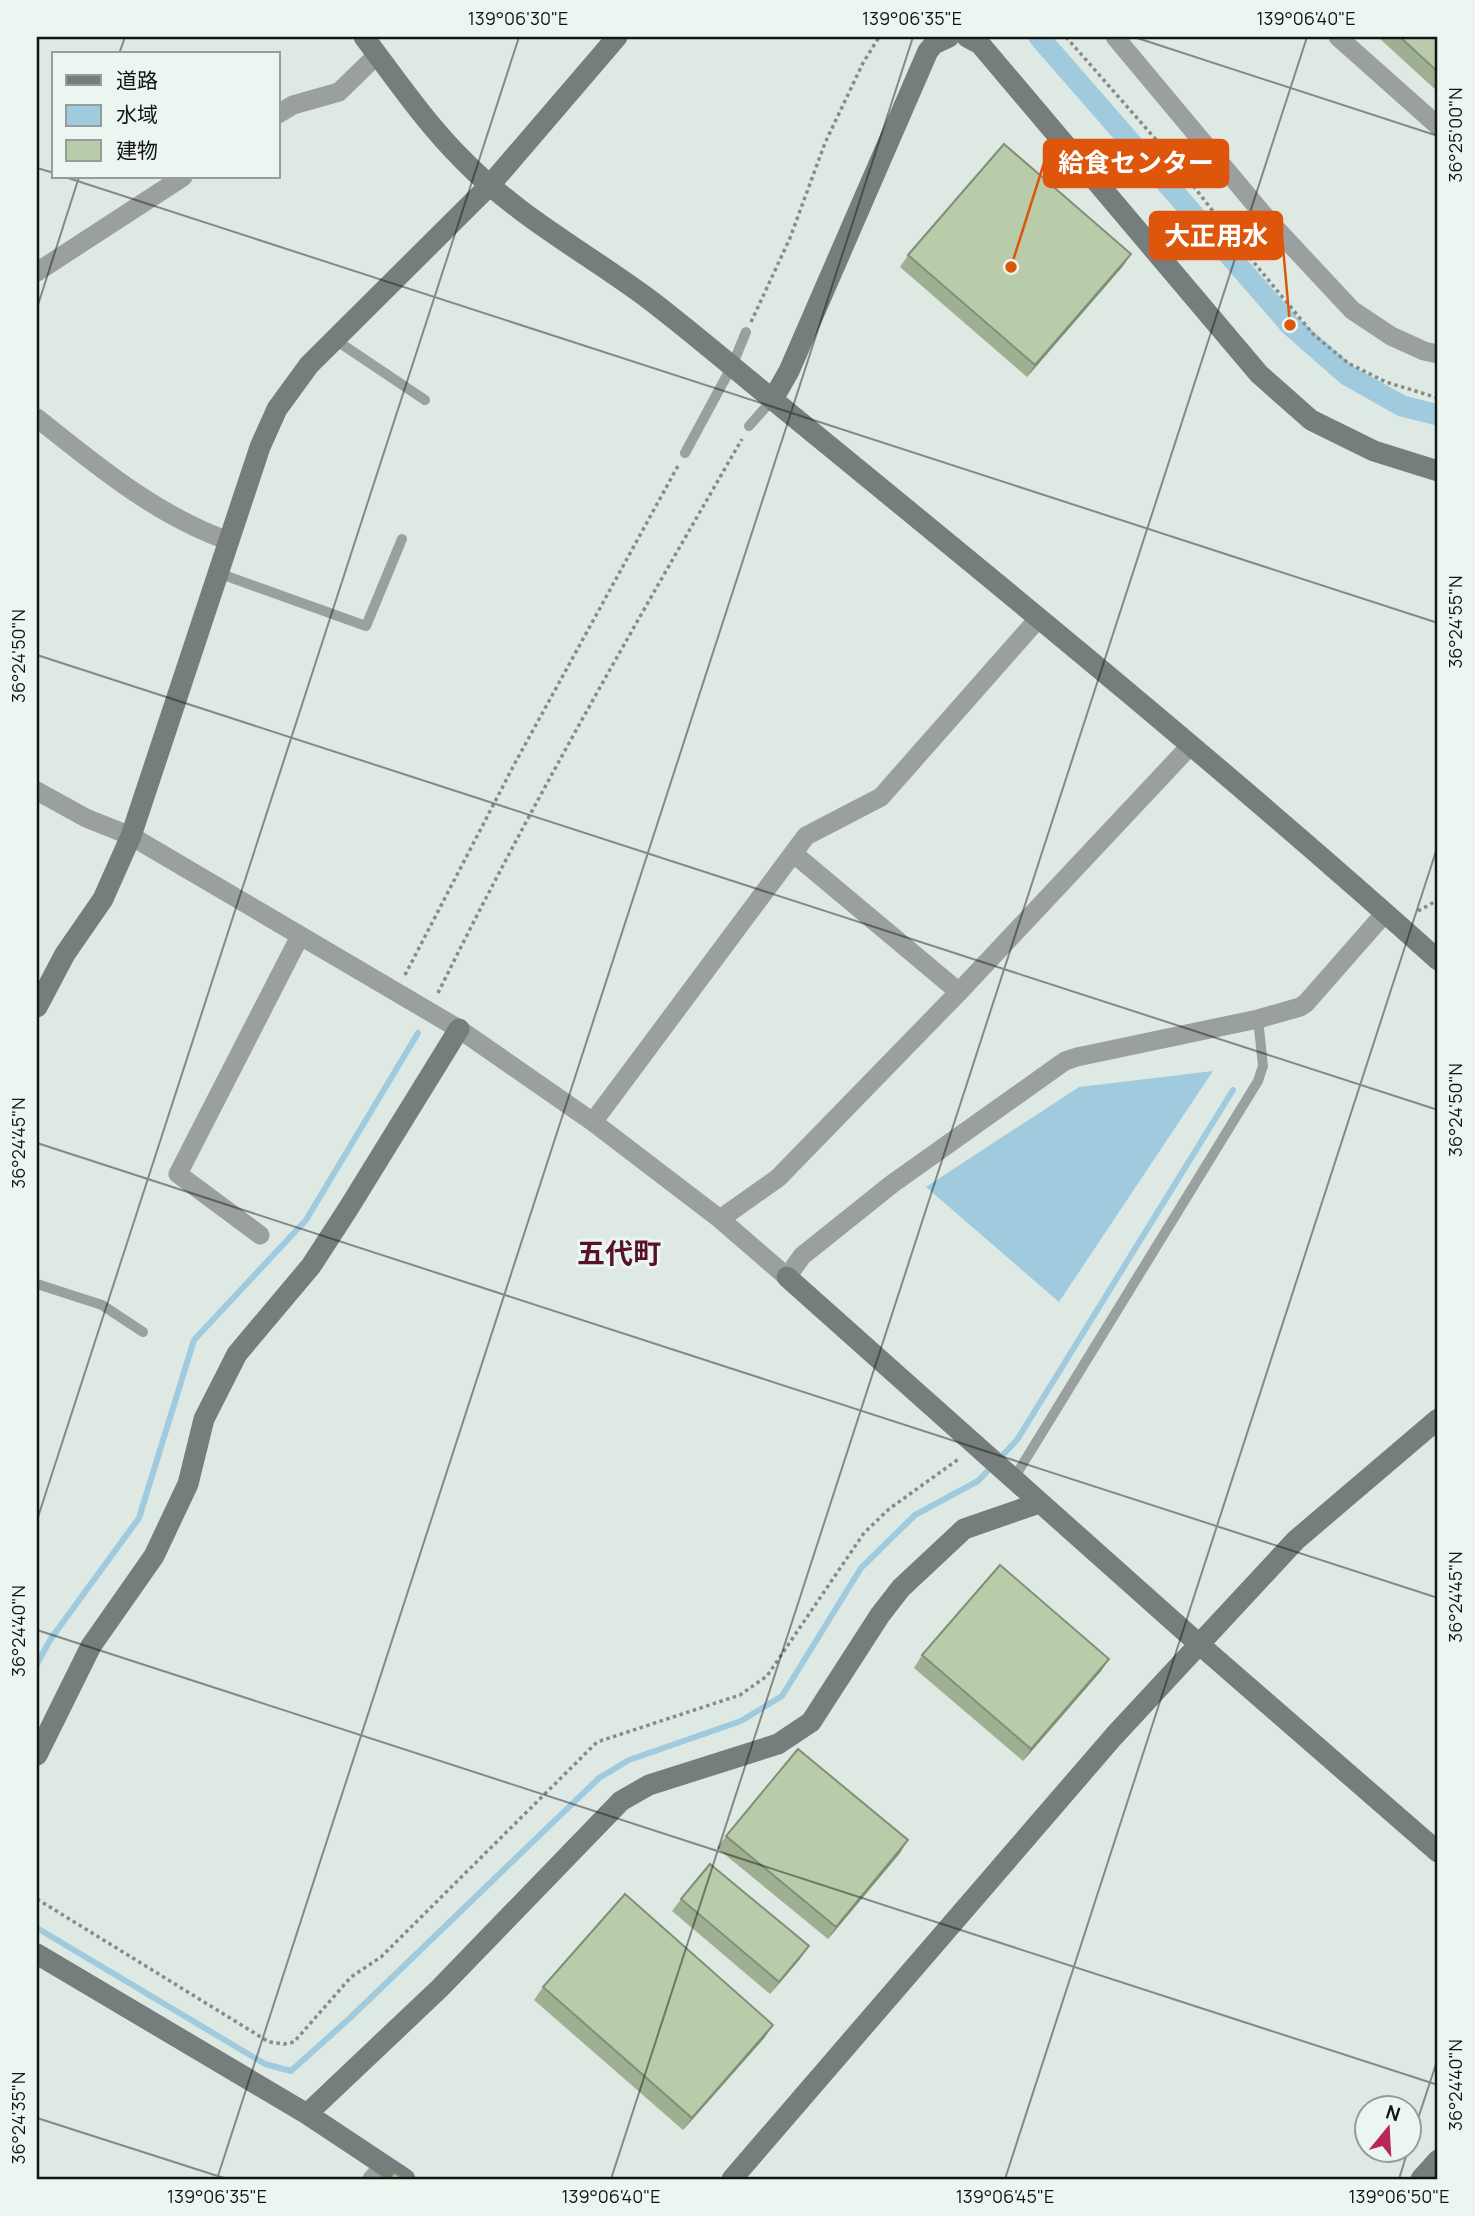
<svg xmlns="http://www.w3.org/2000/svg" width="1475" height="2216" font-family="Manrope,'Noto Sans JP',sans-serif">
	<style>
		.water { fill: #a0cadd }
		.lines { fill: none; stroke-linecap: round; stroke-linejoin: round }
		.stream { stroke: #a0cadd; stroke-width: 6 }
		.canal { stroke: #a0cadd; stroke-width: 21 }
		.path { stroke: #858c89; stroke-width: 3.5; stroke-dasharray: 3.5 3.5; stroke-linecap: butt }
		.lane { stroke: #9a9f9f; stroke-width: 10 }
		.street { stroke: #9a9f9f; stroke-width: 19 }
		.secondary { stroke: #767d7d; stroke-width: 21 }
		.wall { fill: #9eaf92 }
		.shaded-wall { fill: #818f77 }
		.building { fill: #b8ccaa; stroke: #818f77; stroke-width: 2 }
		.ticks { fill: none; stroke: #121514; stroke-width: 2; stroke-opacity: 0.45 }
		.labels { text-anchor: middle; dominant-baseline: central; stroke-width: 6; stroke-linejoin: round; paint-order: stroke }
		.quarter-label { font-size: 28px; font-weight: bold; fill: #551229; stroke: #ecf6f1 }
		.leader { fill: none; stroke: #dd560c; stroke-width: 2.5 }
		.callout-dot { fill: #dd560c; stroke: #ecf6f1; stroke-width: 2.5 }
		.callout { fill: #dd560c; stroke: #dd560c; stroke-width: 2.5 }
		.callout-label { font-size: 26px; text-anchor: middle; font-weight: bold; fill: #fff }
		.neatline { fill: none; stroke: #121514; stroke-width: 2.5 }
		.ticks-label { font-size: 18px; text-anchor: middle; fill: #121514 }
	</style>
	<rect width="100%" height="100%" fill="#dfe9e4"/>
	<path class="water" d="M1213,1071L1059,1302L926,1187L1079,1087Z"/>
	<g class="lines">
		<path class="stream" d="M37,1664L50,1640L139,1518L194,1340L306,1220L418,1033
			M37,1928L265,2064L291,2071L351,2017L599,1778L629,1760L741,1721L782,1696L861,1568L915,1515L978,1481L1017,1440L1233,1090"/>
		<path class="canal" d="M1039,37L1290,325L1347,375L1402,406L1438,415"/>
		<path class="path" d="M1066,37L1166,151L1237,242L1313,334L1348,363L1386,382L1438,398
			M751,322L790,238L825,143L863,63L879,37
			M1418,911L1438,900
			M405,975L515,763L679,464
			M438,993C531,804 637,621 742,439
			M37,1899L269,2042L284,2044L294,2042L351,1977L381,1957L597,1742L740,1695L767,1676L864,1533L889,1509L960,1458"/>
		<path class="lane" d="M334,339L425,400
			M749,426L773,399
			M685,453L732,366L746,332
			M218,573L366,626L402,539
			M37,1284L102,1305L143,1332
			M1013,1480L1258,1081L1263,1066L1258,1019"/>
		<path class="street" d="M1115,37L1268,220L1352,310L1391,336L1424,351L1438,354
			M1338,37L1438,126
			M278,114L293,105L339,92L377,55
			M37,272L183,177
			M37,418C96,465 157,516 229,541
			M37,791L86,818L131,836L459,1029L593,1122L720,1219L787,1277L802,1256L892,1184L1065,1061L1077,1057L1258,1019L1300,1007L1306,1003L1385,913
			M793,853L959,992
			M593,1122L806,836L881,797L1038,619
			M720,1219L778,1178L959,992L1191,745
			M260,1235L178,1174L300,936
			M372,2179L384,2166"/>
		<path class="secondary" d="M364,37C395,78 425,122 462,159C517,216 587,253 650,300C684,326 717,354 750,381C982,571 1215,760 1438,960
			M967,37L980,44L1259,374L1311,420L1374,451L1438,471
			M773,399L789,371L928,51L934,44L949,37
			M37,1007L65,954L103,899L131,836L260,447L277,409L309,365L490,185L617,37
			M787,1277L1200,1645L1438,1852
			M37,1755L91,1646L154,1556L188,1484L204,1419L237,1354L311,1266L348,1209L459,1029
			M37,1954L307,2114L405,2179
			M307,2114L440,1988L621,1801L649,1785L778,1744L811,1722L880,1615L901,1588L964,1529L1039,1503
			M732,2179L1114,1736L1296,1540L1438,1419
			M1421,2179L1438,2160"/>
	</g>
	<path class="wall" d="M1378,37H1438V92Z
		M1131,254L1123,266L1027,377L900,267L908,255Z
		M922,1655L1109,1659L1101,1671L1023,1761L914,1668Z
		M726,1836L900,1853L828,1939L717,1848Z
		M681,1899L800,1959L770,1994L672,1911Z
		M543,1987L773,2025L765,2037L683,2130L534,2000Z"/>
	<path class="shaded-wall" d="M1131,254L1123,266L1027,377L1035,365Z
		M1109,1659L1101,1671L1023,1761L1031,1749Z
		M908,1840L900,1853L828,1939L836,1927Z
		M809,1946L800,1959L770,1994L779,1982Z
		M773,2025L765,2037L683,2130L692,2118Z"/>
	<path class="building" d="M1400,37H1438V72Z
		M1004,144L1131,254L1035,365L908,255Z
		M1000,1565L1109,1659L1031,1749L922,1655Z
		M798,1749L908,1840L836,1927L726,1836Z
		M710,1864L809,1946L779,1982L681,1899Z
		M625,1894L773,2025L692,2118L543,1987Z
		M394,2173L405,2179H389Z"/>
	<path class="ticks" d="M1134,37L1438,136M119,54L125,37M37,168L54,173M65,177L1438,623M37,308L79,177M37,655L1438,1110M37,1143L1438,1598M37,1520L519,37M37,1630L1438,2085M37,2118L227,2179M1408,2149L1438,2058M217,2179L913,37M611,2179L1307,37M1005,2179L1438,845M1399,2179L1408,2150"/>
	<g class="labels">
		<g class="quarter-label">
			<text x="619" y="1252">五代町</text>
		</g>
	</g>
	<path class="leader" d="M1011 267L1044 163M1290 325L1282 236"/>
	<g class="callout-dot">
		<circle cx="1011" cy="267" r="7"/>
		<circle cx="1290" cy="325" r="7"/>
	</g>
	<g class="callout">
		<rect x="1044" y="140" width="184" height="47" rx="7"/>
		<rect x="1150" y="212" width="132" height="47" rx="7"/>
	</g>
	<g class="callout-label">
		<text x="1136" y="172">給食センター</text>
		<text x="1216" y="245">大正用水</text>
	</g>
	<rect width="1475" height="2216" fill="none" stroke="#ecf6f1" stroke-width="77"/>
	<rect x="52" y="52" width="228" height="126" fill="#ecf6f1" stroke="#959c99" stroke-width="2"/>
	<rect x="66" y="75" width="35" height="10" fill="#767d7d" stroke="#959c99" stroke-width="2"/>
	<text x="116" y="88" font-size="21" fill="#121514">道路</text>
	<rect x="66" y="105" width="35" height="21" fill="#a0cadd" stroke="#959c99" stroke-width="2"/>
	<text x="116" y="122" font-size="21" fill="#121514">水域</text>
	<rect x="66" y="140" width="35" height="21" fill="#b8ccaa" stroke="#959c99" stroke-width="2"/>
	<text x="116" y="158" font-size="21" fill="#121514">建物</text>
	<g transform="translate(1388 2129) rotate(18)"><circle r="33" fill="#ecf6f1" stroke="#959c99" stroke-width="2"/>
	<path d="M0-5L12 26L0 18L-12 26Z" fill="#b6285a"/>
	<text y="-10" font-size="19" font-weight="bold" text-anchor="middle" fill="#121514">N</text>
	</g>
	<rect x="38" y="38" width="1398" height="2140" class="neatline"/>
	<g class="ticks-label">
		<text x="518" y="25">139°06'30"E</text>
		<text x="912" y="25">139°06'35"E</text>
		<text x="1306" y="25">139°06'40"E</text>
		<text transform="translate(1456 135) rotate(-90)" y="6">36°25'00"N</text>
		<text transform="translate(1456 622) rotate(-90)" y="6">36°24'55"N</text>
		<text transform="translate(19 656) rotate(-90)" y="6">36°24'50"N</text>
		<text transform="translate(1456 1110) rotate(-90)" y="6">36°24'50"N</text>
		<text transform="translate(19 1143) rotate(-90)" y="6">36°24'45"N</text>
		<text transform="translate(1456 1597) rotate(-90)" y="6">36°24'45"N</text>
		<text transform="translate(19 1631) rotate(-90)" y="6">36°24'40"N</text>
		<text transform="translate(1456 2085) rotate(-90)" y="6">36°24'40"N</text>
		<text transform="translate(19 2118) rotate(-90)" y="6">36°24'35"N</text>
		<text x="217" y="2203">139°06'35"E</text>
		<text x="611" y="2203">139°06'40"E</text>
		<text x="1005" y="2203">139°06'45"E</text>
		<text x="1399" y="2203">139°06'50"E</text>
	</g>
</svg>
